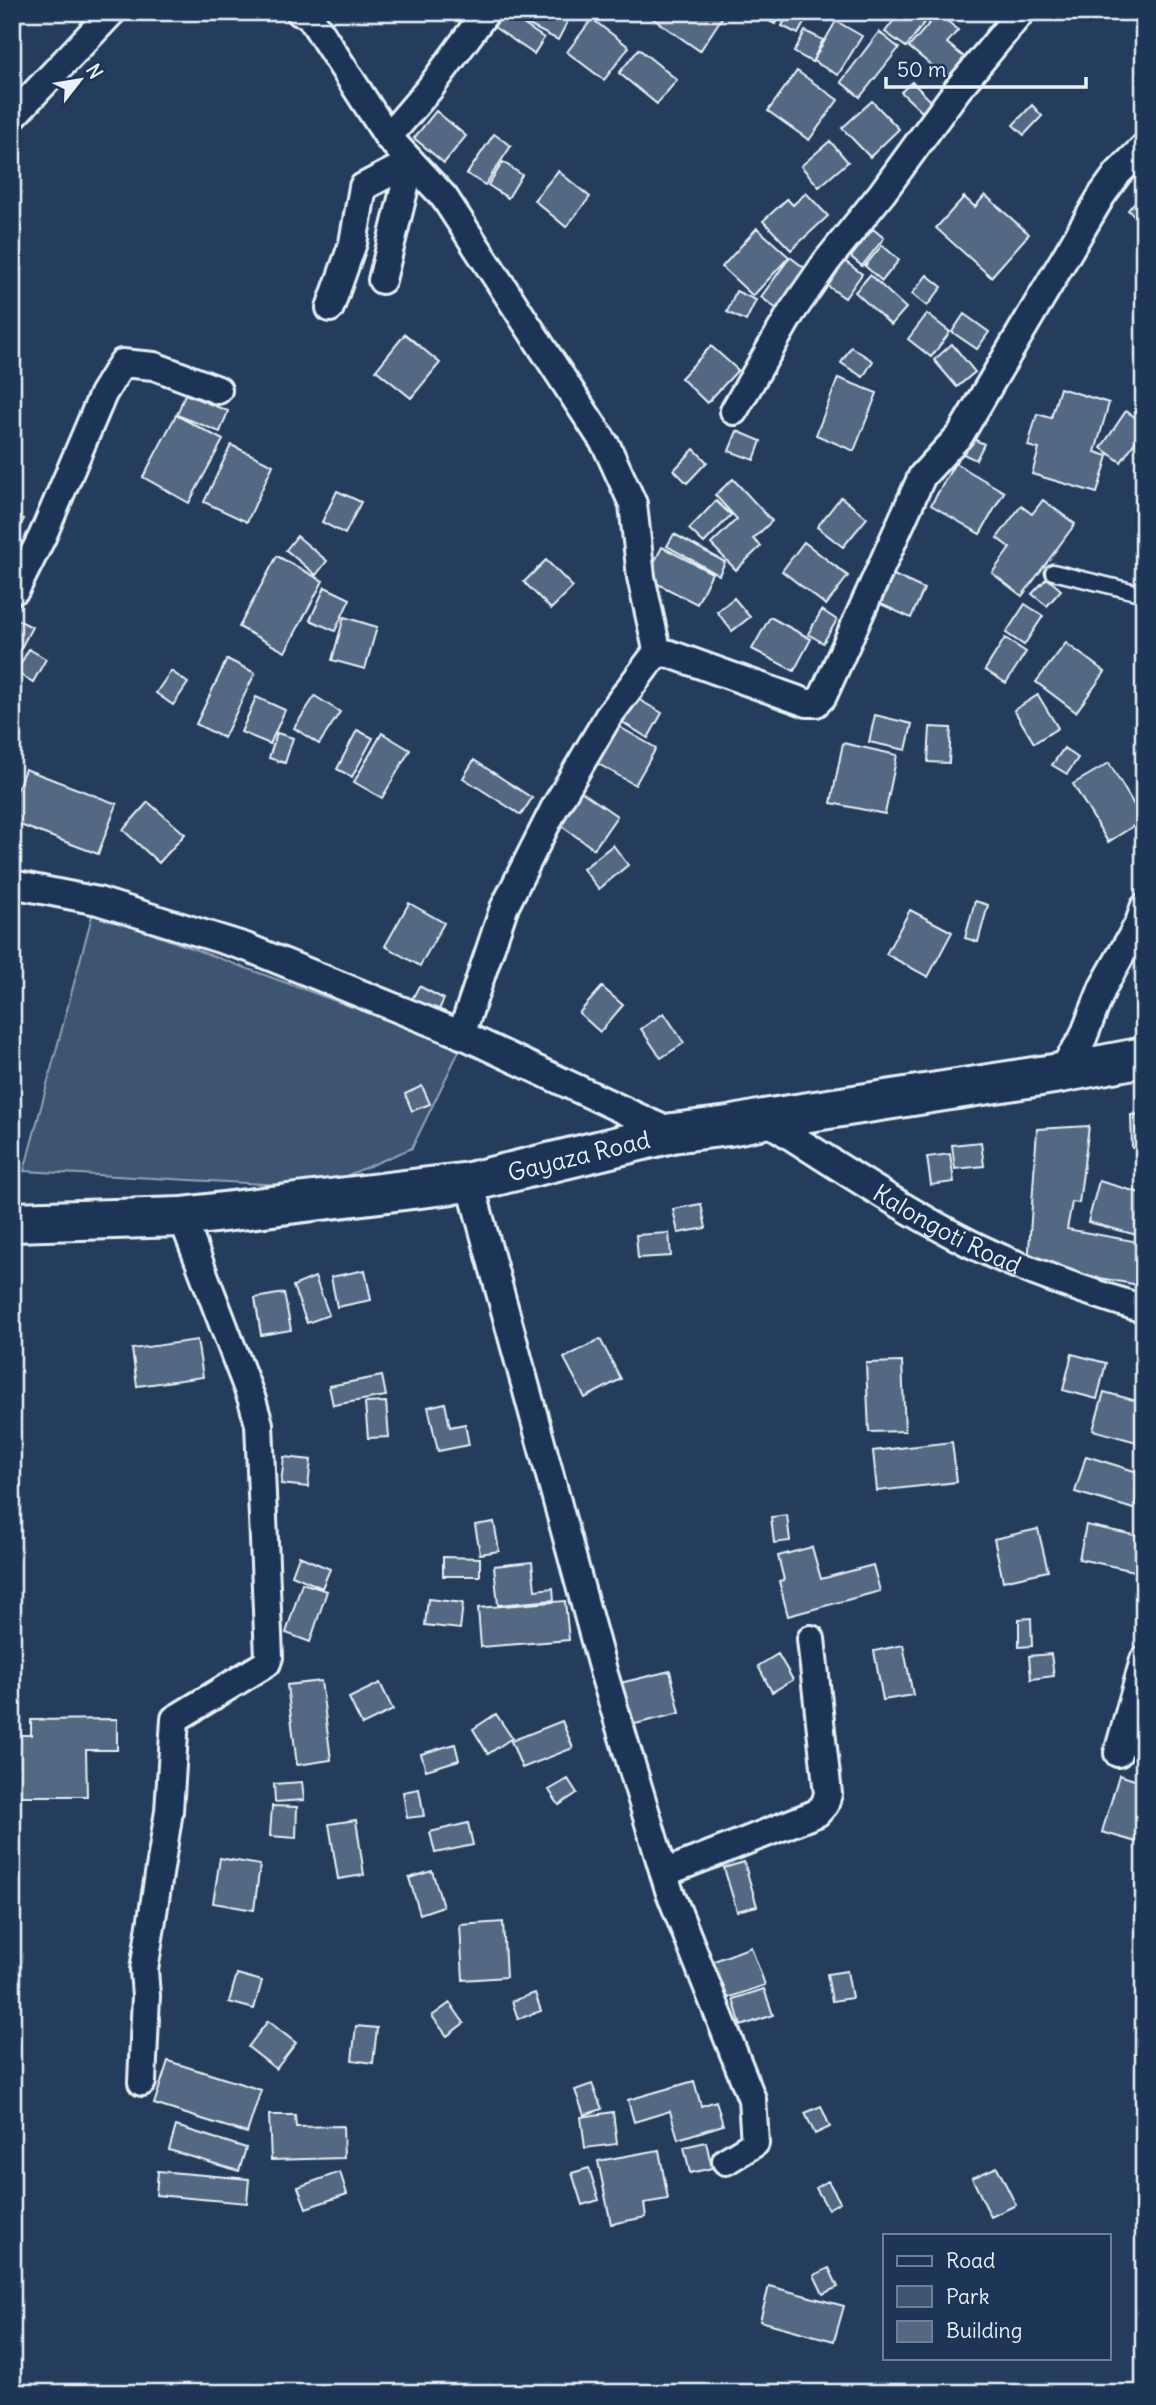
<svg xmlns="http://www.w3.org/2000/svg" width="1156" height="2405" font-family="Delius,sans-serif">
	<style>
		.park { fill: #3e5472; stroke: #93a2b5; stroke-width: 2 }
		.building { fill: #536782; stroke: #e8f1f8; stroke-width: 2 }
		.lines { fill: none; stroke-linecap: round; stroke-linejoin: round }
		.lane-casing { stroke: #e8f1f8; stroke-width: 19 }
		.street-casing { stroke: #e8f1f8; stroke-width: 32 }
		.primary-casing { stroke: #e8f1f8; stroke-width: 44 }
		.lane { stroke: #1d3557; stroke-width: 14 }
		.street { stroke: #1d3557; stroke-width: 26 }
		.primary { stroke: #1d3557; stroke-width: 38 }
		.labels { text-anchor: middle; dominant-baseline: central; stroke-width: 7; stroke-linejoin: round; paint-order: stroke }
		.street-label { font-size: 24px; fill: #e8f1f8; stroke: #1d3557 }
	</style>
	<rect width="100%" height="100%" fill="#253d5d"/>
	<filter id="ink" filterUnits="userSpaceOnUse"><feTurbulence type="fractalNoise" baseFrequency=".0143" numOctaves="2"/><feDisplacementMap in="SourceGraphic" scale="14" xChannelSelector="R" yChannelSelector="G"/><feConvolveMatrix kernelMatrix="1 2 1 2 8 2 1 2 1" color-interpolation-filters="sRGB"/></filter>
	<g filter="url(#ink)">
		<path class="park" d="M93,912L461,1047L412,1148L320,1187L24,1171Z"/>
		<path class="building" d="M505,12L544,38L534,54L494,27Z
			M521,12H572V13L558,40L517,19Z
			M656,12H718L723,16L700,51L652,18Z
			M752,12H780L775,24Z
			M789,12H810L798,34L782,26Z
			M900,12H932L906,47L885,32Z
			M938,13L958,30L947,43L970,62L953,83L909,47Z
			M592,19L629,47L604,80L567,52Z
			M836,21L862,36L838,75L813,61Z
			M805,31L823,40L812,62L794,52Z
			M879,32L899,48L860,97L841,82Z
			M639,49L677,80L657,104L619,73Z
			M797,71L838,100L809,140L768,111Z
			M912,82L932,102L922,112L901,92Z
			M872,101L899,129L870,157L842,128Z
			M1032,105L1042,116L1024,135L1013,125Z
			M436,111L466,136L444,163L414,138Z
			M494,134L511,146L485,185L467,174Z
			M830,141L848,162L819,187L801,166Z
			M503,162L522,175L508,198L488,185Z
			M558,171L590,197L566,227L534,200Z
			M1144,191V223L1128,210Z
			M806,193L828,216L791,250L763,221L787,199L793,205Z
			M985,195L1029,234L991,277L936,228L964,197L975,207Z
			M757,228L789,257L753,296L722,267Z
			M873,229L884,238L862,266L851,257Z
			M882,245L899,260L882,281L865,266Z
			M790,257L807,270L777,309L761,297Z
			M842,259L862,274L845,298L825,284Z
			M870,275L906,308L891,325L855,292Z
			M927,275L942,287L927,306L912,294Z
			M736,291L756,300L746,321L727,312Z
			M927,314L950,332L931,357L908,339Z
			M964,314L989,332L977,349L952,332Z
			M405,334L440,363L411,398L376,370Z
			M952,344L975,372L957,387L934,360Z
			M711,346L738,370L707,403L681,378Z
			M851,347L873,361L863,377L841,363Z
			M838,378L877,393L854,451L816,435Z
			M1060,388L1109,403L1095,452L1108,456L1097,493L1032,474L1039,449L1028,446L1037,414L1051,418Z
			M185,394L228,411L220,432L177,415Z
			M1126,411L1144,423V429L1121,462L1101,448Z
			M176,415L223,440L189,503L143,477Z
			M737,431L761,441L754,460L729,451Z
			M967,436L984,444L976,460L959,452Z
			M231,445L273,465L247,522L204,502Z
			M694,449L707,462L687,483L674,470Z
			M955,463L1004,492L980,534L931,505Z
			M733,479L772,521L753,539L761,546L736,570L711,544L737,519L715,495Z
			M337,491L361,502L345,534L322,522Z
			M841,497L867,518L843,547L817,527Z
			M1043,500L1075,524L1022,596L992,573L1010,548L997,538L1021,506L1032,514Z
			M716,501L731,515L704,543L689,529Z
			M12,513L24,519L12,541Z
			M674,534L725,562L719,575L667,546Z
			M297,536L327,561L316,575L286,550Z
			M804,542L848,576L826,605L782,571Z
			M662,547L712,573L697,604L646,578Z
			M277,556L323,581L285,652L239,627Z
			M546,560L573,587L551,609L524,582Z
			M883,570L924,589L911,618L870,599Z
			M1047,578L1061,590L1047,606L1032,594Z
			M325,587L350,599L335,631L310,620Z
			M734,598L750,617L732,631L717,612Z
			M1025,604L1043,616L1024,645L1006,633Z
			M822,610L837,620L823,643L808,634Z
			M12,617L32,627L12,665Z
			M344,617L377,627L365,669L332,660Z
			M770,617L811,639L794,671L752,649Z
			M1005,638L1026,652L1006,683L985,670Z
			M1066,643L1105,672L1076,712L1036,682Z
			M29,649L46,659L33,682L16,672Z
			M227,659L255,673L224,738L196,724Z
			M171,671L188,683L173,705L156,693Z
			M1038,695L1058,728L1034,743L1014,710Z
			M315,696L340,712L319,744L294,728Z
			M256,697L285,710L270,744L241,732Z
			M636,698L662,713L648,738L622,722Z
			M875,715L912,724L906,750L869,742Z
			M616,725L656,748L635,785L595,762Z
			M930,727L951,728L949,763L928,762Z
			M357,730L373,738L352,777L337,769Z
			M277,733L293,738L285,763L269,758Z
			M382,733L410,750L382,798L354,782Z
			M843,743L897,755L885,814L831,803Z
			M1064,748L1078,758L1067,774L1052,765Z
			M474,760L532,798L521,815L463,778Z
			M1109,763L1143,820L1108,842L1073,784Z
			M25,769L117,804L98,854L12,822V804Z
			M575,787L617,816L594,849L553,820Z
			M148,802L185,834L159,863L123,830Z
			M613,845L628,865L599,889L583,869Z
			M975,901L988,905L978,942L965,938Z
			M409,903L444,923L420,966L385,946Z
			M910,910L952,932L928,977L886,954Z
			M419,986L444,999L435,1018L409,1005Z
			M602,987L623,1005L600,1032L579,1013Z
			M664,1013L684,1043L661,1058L641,1029Z
			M422,1086L430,1104L412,1111L405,1094Z
			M1144,1114V1147L1132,1148L1131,1115Z
			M1089,1126L1079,1203L1072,1202L1067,1229L1144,1243V1286L1028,1265L1037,1129Z
			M981,1142L984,1166L955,1169L952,1145Z
			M950,1154L954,1182L931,1185L927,1157Z
			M1099,1181L1144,1194V1237L1088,1222Z
			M701,1204L706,1228L678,1233L673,1209Z
			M669,1233L671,1256L638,1258L636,1235Z
			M365,1270L371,1300L337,1307L331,1277Z
			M315,1277L329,1315L307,1323L293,1286Z
			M284,1293L291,1330L261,1335L255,1298Z
			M600,1339L621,1379L585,1398L564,1358Z
			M197,1340L203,1377L137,1386L132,1349Z
			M1072,1354L1106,1363L1097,1399L1063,1390Z
			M902,1362L905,1431L869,1432L866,1363Z
			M382,1376L386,1396L333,1405L329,1386Z
			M1104,1392L1144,1403V1444L1093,1430Z
			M386,1402L389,1437L368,1438L365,1403Z
			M445,1403L450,1427L465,1424L469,1445L438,1451L428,1407Z
			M952,1442L957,1482L877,1491L873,1451Z
			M1086,1456L1144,1474L1134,1509L1075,1492Z
			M284,1457L311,1460L308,1487L281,1484Z
			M787,1515L790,1541L774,1543L771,1517Z
			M494,1522L499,1551L480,1554L475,1525Z
			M1086,1525L1144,1537V1573L1079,1559Z
			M1038,1529L1048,1571L1003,1581L994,1539Z
			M812,1547L821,1579L873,1565L880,1591L788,1616L779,1581L784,1580L778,1556Z
			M299,1556L330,1569L322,1588L292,1575Z
			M443,1557L480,1558V1576H443Z
			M532,1562L535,1590L553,1588L554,1600L498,1605L494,1566Z
			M302,1583L327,1591L310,1642L286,1633Z
			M428,1599L463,1603L460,1629L425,1625Z
			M565,1601L569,1640L481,1647L478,1608Z
			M1031,1618L1032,1646L1019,1647V1619Z
			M903,1645L913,1695L883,1700L874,1651Z
			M778,1654L793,1680L772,1692L758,1666Z
			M1051,1654L1054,1676L1031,1679L1029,1656Z
			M670,1671L680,1713L627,1726L616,1684Z
			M321,1681L331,1760L297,1765L287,1685Z
			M380,1683L393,1710L362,1725L349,1698Z
			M496,1714L512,1738L488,1754L473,1729Z
			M117,1719V1750H86L87,1796H13L12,1735H31V1720Z
			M562,1721L573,1748L522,1768L511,1741Z
			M455,1744L459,1760L426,1770L421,1754Z
			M1119,1775L1144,1783V1829L1140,1828L1136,1842L1102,1832Z
			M568,1779L577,1793L559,1805L549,1790Z
			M302,1782L304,1800L275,1802L274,1784Z
			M419,1789L424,1816L407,1818L403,1792Z
			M272,1806L297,1807L296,1838L270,1836Z
			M356,1820L364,1875L338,1879L329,1824Z
			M468,1823L473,1845L435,1853L430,1832Z
			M220,1858L260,1865L254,1910L213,1903Z
			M744,1862L757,1906L737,1911L724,1868Z
			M432,1871L443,1906L420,1914L409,1878Z
			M503,1922L506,1977L463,1980L460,1925Z
			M751,1947L765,1985L719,2001L706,1964Z
			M847,1971L852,1998L832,2001L827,1974Z
			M237,1974L262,1981L254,2009L229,2002Z
			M764,1989L773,2015L741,2026L733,1999Z
			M535,1993L541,2011L518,2019L512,2001Z
			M450,2003L464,2023L447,2036L432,2016Z
			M268,2021L296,2043L276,2069L248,2047Z
			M356,2026L377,2028L373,2063L352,2060Z
			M168,2061L261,2090L247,2133L154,2104Z
			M694,2081L701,2106L716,2101L723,2125L678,2139L670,2111L634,2122L628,2100Z
			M592,2084L602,2109L584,2115L575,2090Z
			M821,2106L830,2127L815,2134L805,2113Z
			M613,2112L617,2144L585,2148L581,2117Z
			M269,2115H295L296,2127L343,2126L344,2158L271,2160Z
			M176,2126L246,2148L239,2171L169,2150Z
			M706,2142L712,2168L690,2173L684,2147Z
			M659,2150L668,2199L644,2203L646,2217L611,2224L598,2161Z
			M997,2167L1016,2205L991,2217L972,2178Z
			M589,2168L599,2200L582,2205L572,2173Z
			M158,2171L249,2179L247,2203L156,2195Z
			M340,2172L347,2194L306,2208L298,2187Z
			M828,2181L840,2202L828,2209L816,2188Z
			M829,2268L838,2287L823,2294L814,2275Z
			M769,2286L844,2306L834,2341L760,2321Z"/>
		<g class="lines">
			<g class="lane-casing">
				<path id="lane" d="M1053,572L1144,594"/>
			</g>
			<g class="street-casing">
				<g id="street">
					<path d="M300,12L308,14L313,21L388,137L444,197L607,447L633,504L641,577L658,654"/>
					<path d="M12,117L112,12"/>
					<path d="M388,137L430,88L486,12"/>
					<path d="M330,308L353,243L363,187L411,162L382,280"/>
					<path d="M734,411L791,313L827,261L882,193L957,90L1021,12"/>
					<path d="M12,587L16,589L43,535L103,394L122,363L154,366L218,390"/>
					<path d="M12,884L98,901L246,947L465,1036L672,1133"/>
					<path d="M461,1035L504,908L554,809L608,717L653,657L662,653L670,654L807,703H816L823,696L922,476L960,435L1102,195L1118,173L1144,147"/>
					<path d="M1060,1073L1083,1038L1103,987L1139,923L1144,908"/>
					<path id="s1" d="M764,1119C832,1162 898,1207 969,1243C1025,1271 1085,1291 1144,1309"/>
					<path d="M470,1182L604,1674L669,1890L752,2099L755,2143L726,2161"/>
					<path d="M1118,1753L1144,1660"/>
					<path d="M664,1873L817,1813L825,1804L828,1794L811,1639"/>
					<path d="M142,2082L146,1996L144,1970L169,1811L175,1719L267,1663L269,1657L259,1424L252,1400L182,1217"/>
				</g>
			</g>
			<g class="primary-casing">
				<g id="primary">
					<path id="s2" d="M12,1222L182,1217L470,1182L672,1133L729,1126L764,1119L1060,1073L1144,1057"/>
				</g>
			</g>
			<use href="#lane" class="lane"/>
			<use href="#street" class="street"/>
			<use href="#primary" class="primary"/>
		</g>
	</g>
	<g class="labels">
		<g class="street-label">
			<text stroke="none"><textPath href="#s2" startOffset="572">Gayaza Road</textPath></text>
			<text stroke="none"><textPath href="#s1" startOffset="214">Kalongoti Road</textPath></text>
		</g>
	</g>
	<rect width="1156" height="2405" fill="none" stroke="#1d3557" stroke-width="42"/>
	<rect x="21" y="21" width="1114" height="2363" fill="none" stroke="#e8f1f8" stroke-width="2.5" filter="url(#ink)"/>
	<rect x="883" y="2234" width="228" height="126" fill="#1d3557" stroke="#6e8097" stroke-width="2"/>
	<rect x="897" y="2256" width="35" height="10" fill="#1d3557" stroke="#6e8097" stroke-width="2"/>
	<text x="946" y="2268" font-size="21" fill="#e8f1f8">Road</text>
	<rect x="897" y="2286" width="35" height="21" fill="#3e5472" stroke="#6e8097" stroke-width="2"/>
	<text x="946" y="2304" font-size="21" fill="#e8f1f8">Park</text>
	<rect x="897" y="2321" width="35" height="21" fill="#536782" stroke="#6e8097" stroke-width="2"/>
	<text x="946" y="2338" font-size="21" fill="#e8f1f8">Building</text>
	<g transform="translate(80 80) rotate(59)" stroke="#1d3557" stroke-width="5" paint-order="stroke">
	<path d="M0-5L12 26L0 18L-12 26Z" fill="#e8f1f8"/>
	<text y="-10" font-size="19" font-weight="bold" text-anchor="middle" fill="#e8f1f8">N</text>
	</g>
	<path d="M886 77v10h200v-10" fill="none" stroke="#e8f1f8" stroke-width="3.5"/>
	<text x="897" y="77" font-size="21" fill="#e8f1f8" stroke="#1d3557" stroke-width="5" paint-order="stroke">50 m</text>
</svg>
